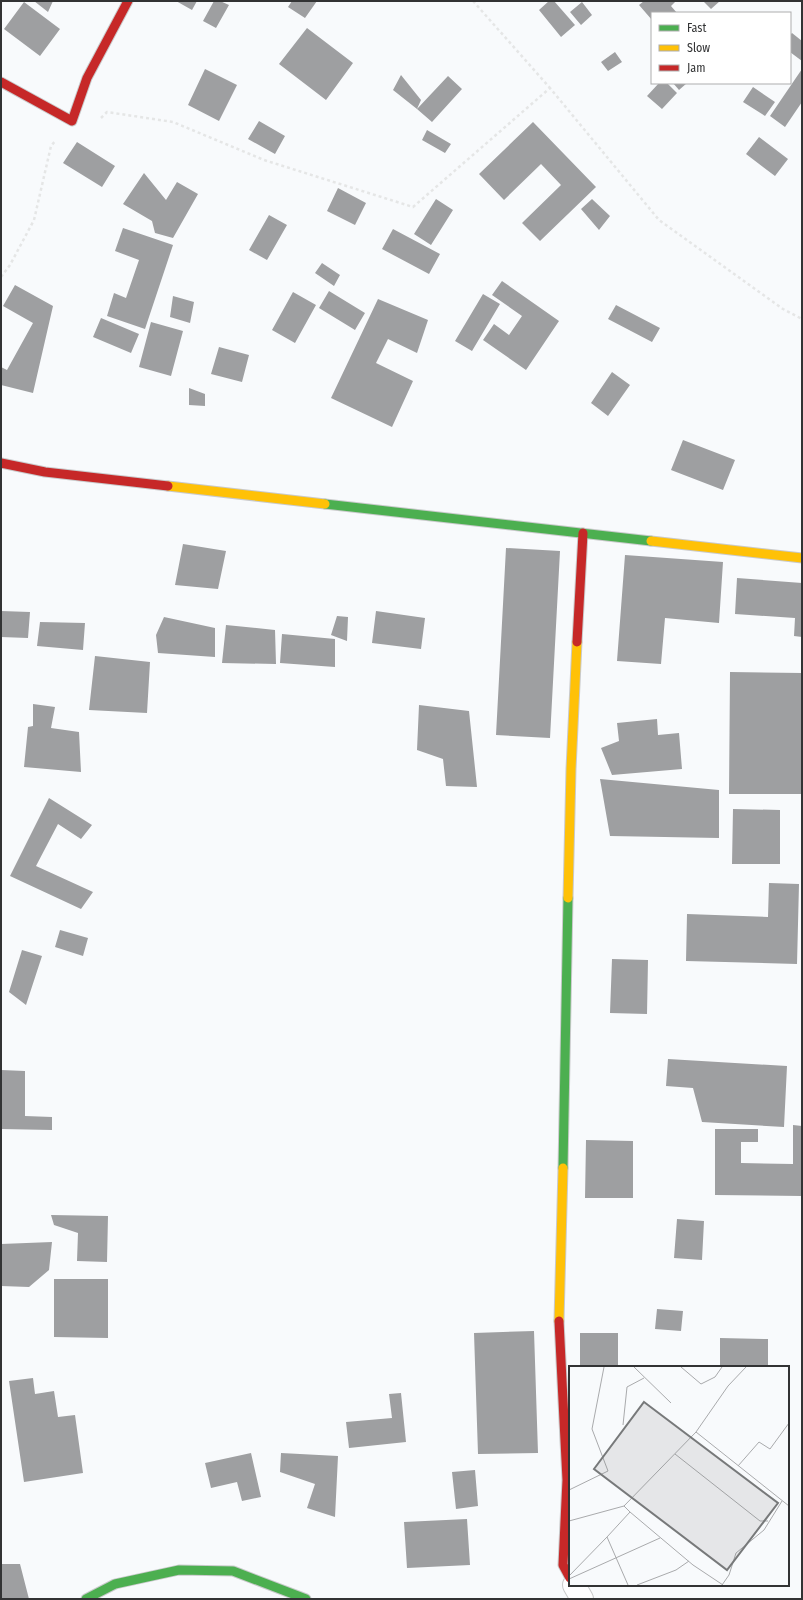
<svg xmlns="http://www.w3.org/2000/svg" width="803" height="1600" font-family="'Fira Sans Condensed',sans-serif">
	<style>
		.building { fill: #9e9fa1 }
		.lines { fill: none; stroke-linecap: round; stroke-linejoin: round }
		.street-casing { stroke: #c9cacb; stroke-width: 24 }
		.fast-casing { stroke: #c9cacb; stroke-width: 11 }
		.slow-casing { stroke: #c9cacb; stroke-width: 11 }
		.jam-casing { stroke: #c9cacb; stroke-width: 11 }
		.path { stroke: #e5e6e6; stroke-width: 2.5; stroke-dasharray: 3 3; stroke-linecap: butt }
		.street { stroke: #fefeff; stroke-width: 22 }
		.fast { stroke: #4caf50; stroke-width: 9 }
		.slow { stroke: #ffc107; stroke-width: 9 }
		.jam { stroke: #c62828; stroke-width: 9 }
		.inset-road { fill: none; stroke: #a9aaac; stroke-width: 1 }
		.view { fill: #77797a; fill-opacity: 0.15; stroke: #77797a; stroke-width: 2 }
		.inset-edge { fill: none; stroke: #323334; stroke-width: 2 }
	</style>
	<rect width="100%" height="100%" fill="#f8fafc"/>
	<path class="building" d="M34,1H53L48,12Z
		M176,1H197L192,10Z
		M214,1H220L229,5L216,28L203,21Z
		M292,1H317L305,18L288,7Z
		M549,1H554L575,25L561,37L539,10Z
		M644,1H676L671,6L677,13H652V20L639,5Z
		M703,1H720L711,9Z
		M24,2L60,29L40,56L4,29Z
		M582,2L592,15L581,25L570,12Z
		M307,28L353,63L326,100L279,64Z
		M792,33L802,41V61L790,52V35Z
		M615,52L622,62L608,71L601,62Z
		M205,69L237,85L219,121L188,105Z
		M802,69V102L785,127L770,116Z
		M401,75L421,100L417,109L393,90Z
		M448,76L462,89L432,122L417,109Z
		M659,83H667L677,93L662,109L647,96Z
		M673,83H687L679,90Z
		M753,87L775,102L765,116L743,102Z
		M259,121L285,136L275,154L248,139Z
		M533,122L596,187L540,241L522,223L561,185L541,164L504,200L479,174Z
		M427,130L451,144L445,153L422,140Z
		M759,137L788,159L775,176L746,154Z
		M77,142L115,166L102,187L63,163Z
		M144,173L166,200L177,182L198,194L173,238L155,233L152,221L123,204Z
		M338,188L366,203L355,225L327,211Z
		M436,199L453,210L431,245L414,234Z
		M592,199L610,216L599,230L581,209Z
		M269,215L287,225L267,260L249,250Z
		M123,228L173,245L145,329L107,316L114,293L126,298L139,260L115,251Z
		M393,229L440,254L429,274L382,249Z
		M322,263L340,275L334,286L315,273Z
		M502,281L559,321L526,370L483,340L494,324L509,335L522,316L492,295Z
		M15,285L53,306L33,393L1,385V367L7,370L33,323L3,306Z
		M329,291L365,313L355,330L319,308Z
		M293,292L316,305L295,343L272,330Z
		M483,294L500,304L472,351L455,341Z
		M173,296L194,302L190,323L170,317Z
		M378,299L428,320L417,353L388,339L376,363L413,381L392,427L331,398Z
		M616,305L660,328L652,342L608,319Z
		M101,318L139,334L131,353L93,337Z
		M151,322L183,331L171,376L139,367Z
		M219,347L249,355L242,382L211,374Z
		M612,372L630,385L608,416L591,403Z
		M189,388L205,394V406L189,405Z
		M683,440L735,460L723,490L671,470Z
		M183,544L226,551L218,589L175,585Z
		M506,548L560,551L550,738L496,735Z
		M625,555L723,562L719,623L665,618L661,664L617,661Z
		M737,578L802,583V637L794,636L795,618L735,614Z
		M1,611L30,612L28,638L1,637Z
		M376,611L425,618L421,649L372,643Z
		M337,616L348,617L347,641L331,635Z
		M164,617L215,628V657L158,653L156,635Z
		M40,622L85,623L83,650L37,646Z
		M226,625L275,630L276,664L222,663Z
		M282,634L335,639V667L280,663Z
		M95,656L150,662L147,713L89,710Z
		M730,672L802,673V794H729Z
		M33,704L55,707L51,728L79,732L81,772L24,767L28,727L33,726Z
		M419,705L469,711L477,787L446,786L443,759L417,750Z
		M657,719L658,735L679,733L682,769L612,775L601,748L619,741L617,723Z
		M600,779L719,790V838L610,836Z
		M49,798L92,825L81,839L58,824L36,866L93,892L81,909L10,876Z
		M733,809L780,810V864H732Z
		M769,883L799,884L797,964L686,961L687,914L768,917Z
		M60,930L88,938L83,956L55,947Z
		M22,950L42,956L26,1005L9,992Z
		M612,959L648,960L647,1014L610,1013Z
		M668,1059L787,1066L784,1127L702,1122L693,1088L666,1086Z
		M1,1070L25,1071V1116L52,1117V1130L1,1129Z
		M793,1125L802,1126V1196L715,1195V1129H758V1142H741V1163L793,1164Z
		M586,1140L633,1141V1198H585Z
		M51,1215L108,1216L107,1262L77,1261L78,1233L54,1225Z
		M677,1219L704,1221L702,1260L674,1258Z
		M52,1242L49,1270L29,1287L1,1286V1244Z
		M54,1279H108V1338L54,1337Z
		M657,1309L683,1311L681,1331L655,1329Z
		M534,1331L538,1453L478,1454L474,1333Z
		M580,1333H618V1367H580Z
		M720,1338L768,1339V1367L720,1366Z
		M33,1378L35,1394L54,1391L58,1417L75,1415L83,1473L24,1482L9,1381Z
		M401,1393L406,1442L349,1448L346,1422L392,1418L389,1394Z
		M251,1453L261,1497L242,1501L237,1482L211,1488L205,1463Z
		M281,1453L338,1456L335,1517L307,1508L315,1484L280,1472Z
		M475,1470L478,1506L456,1509L452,1472Z
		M467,1519L470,1565L407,1568L404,1522Z
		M1,1564H20L29,1599H1Z"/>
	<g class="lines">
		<g class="street-casing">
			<path id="street" d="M574,1585L582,1599"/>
		</g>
		<g class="fast-casing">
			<path id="fast" d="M325,504L651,541
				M563,1168L568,898
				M86,1599L115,1584L179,1570L233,1571L306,1599"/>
		</g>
		<g class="slow-casing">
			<path id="slow" d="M168,486L325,504
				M651,541L802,558
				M568,898L571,769L577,642
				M559,1321L563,1168"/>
		</g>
		<g class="jam-casing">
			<path id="jam" d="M1,82L72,121L87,78L128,1
				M1,463L45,472L168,486
				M577,642L583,533
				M559,1321L567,1480L563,1565L570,1578"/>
		</g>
		<path class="path" d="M473,1L550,88
			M101,118L107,112L173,122L264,160L413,207L550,88L659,220L783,309L802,319
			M1,277L10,265L34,220L51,146L56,140"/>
		<use href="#street" class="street"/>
		<use href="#fast" class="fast"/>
		<use href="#slow" class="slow"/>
		<use href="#jam" class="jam"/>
	</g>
	<g transform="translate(569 1366)">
		<rect width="220" height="220" fill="#f8fafc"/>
		<path class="inset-road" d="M65,1L102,37M112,1L132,18L146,11L153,1M54,59L58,21L75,12M127,66L220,140M106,88L191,155H199M169,100L190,76L201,83L220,57M0,124L39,105L23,63L35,1M55,140L127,66L159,20L177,1M61,146L124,199L154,219M0,155L55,140L61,146L38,171L59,219M0,210L38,171M0,213L91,172M68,219L107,204L120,195M153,219L160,209L167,187L195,164L213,135"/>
		<path class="view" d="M75,36L209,137L158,204L25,103Z"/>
		<rect width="220" height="220" class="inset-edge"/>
	</g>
	<rect width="803" height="1600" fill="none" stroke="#323334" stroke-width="4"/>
	<rect x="651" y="12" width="140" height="72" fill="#ffffff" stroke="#adadae"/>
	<rect x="659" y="25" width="20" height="6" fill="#4caf50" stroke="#adadae"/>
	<text x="687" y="32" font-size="12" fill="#323334">Fast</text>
	<rect x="659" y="45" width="20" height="6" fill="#ffc107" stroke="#adadae"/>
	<text x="687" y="52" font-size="12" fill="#323334">Slow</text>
	<rect x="659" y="65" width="20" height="6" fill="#c62828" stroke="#adadae"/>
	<text x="687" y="72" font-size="12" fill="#323334">Jam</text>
</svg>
